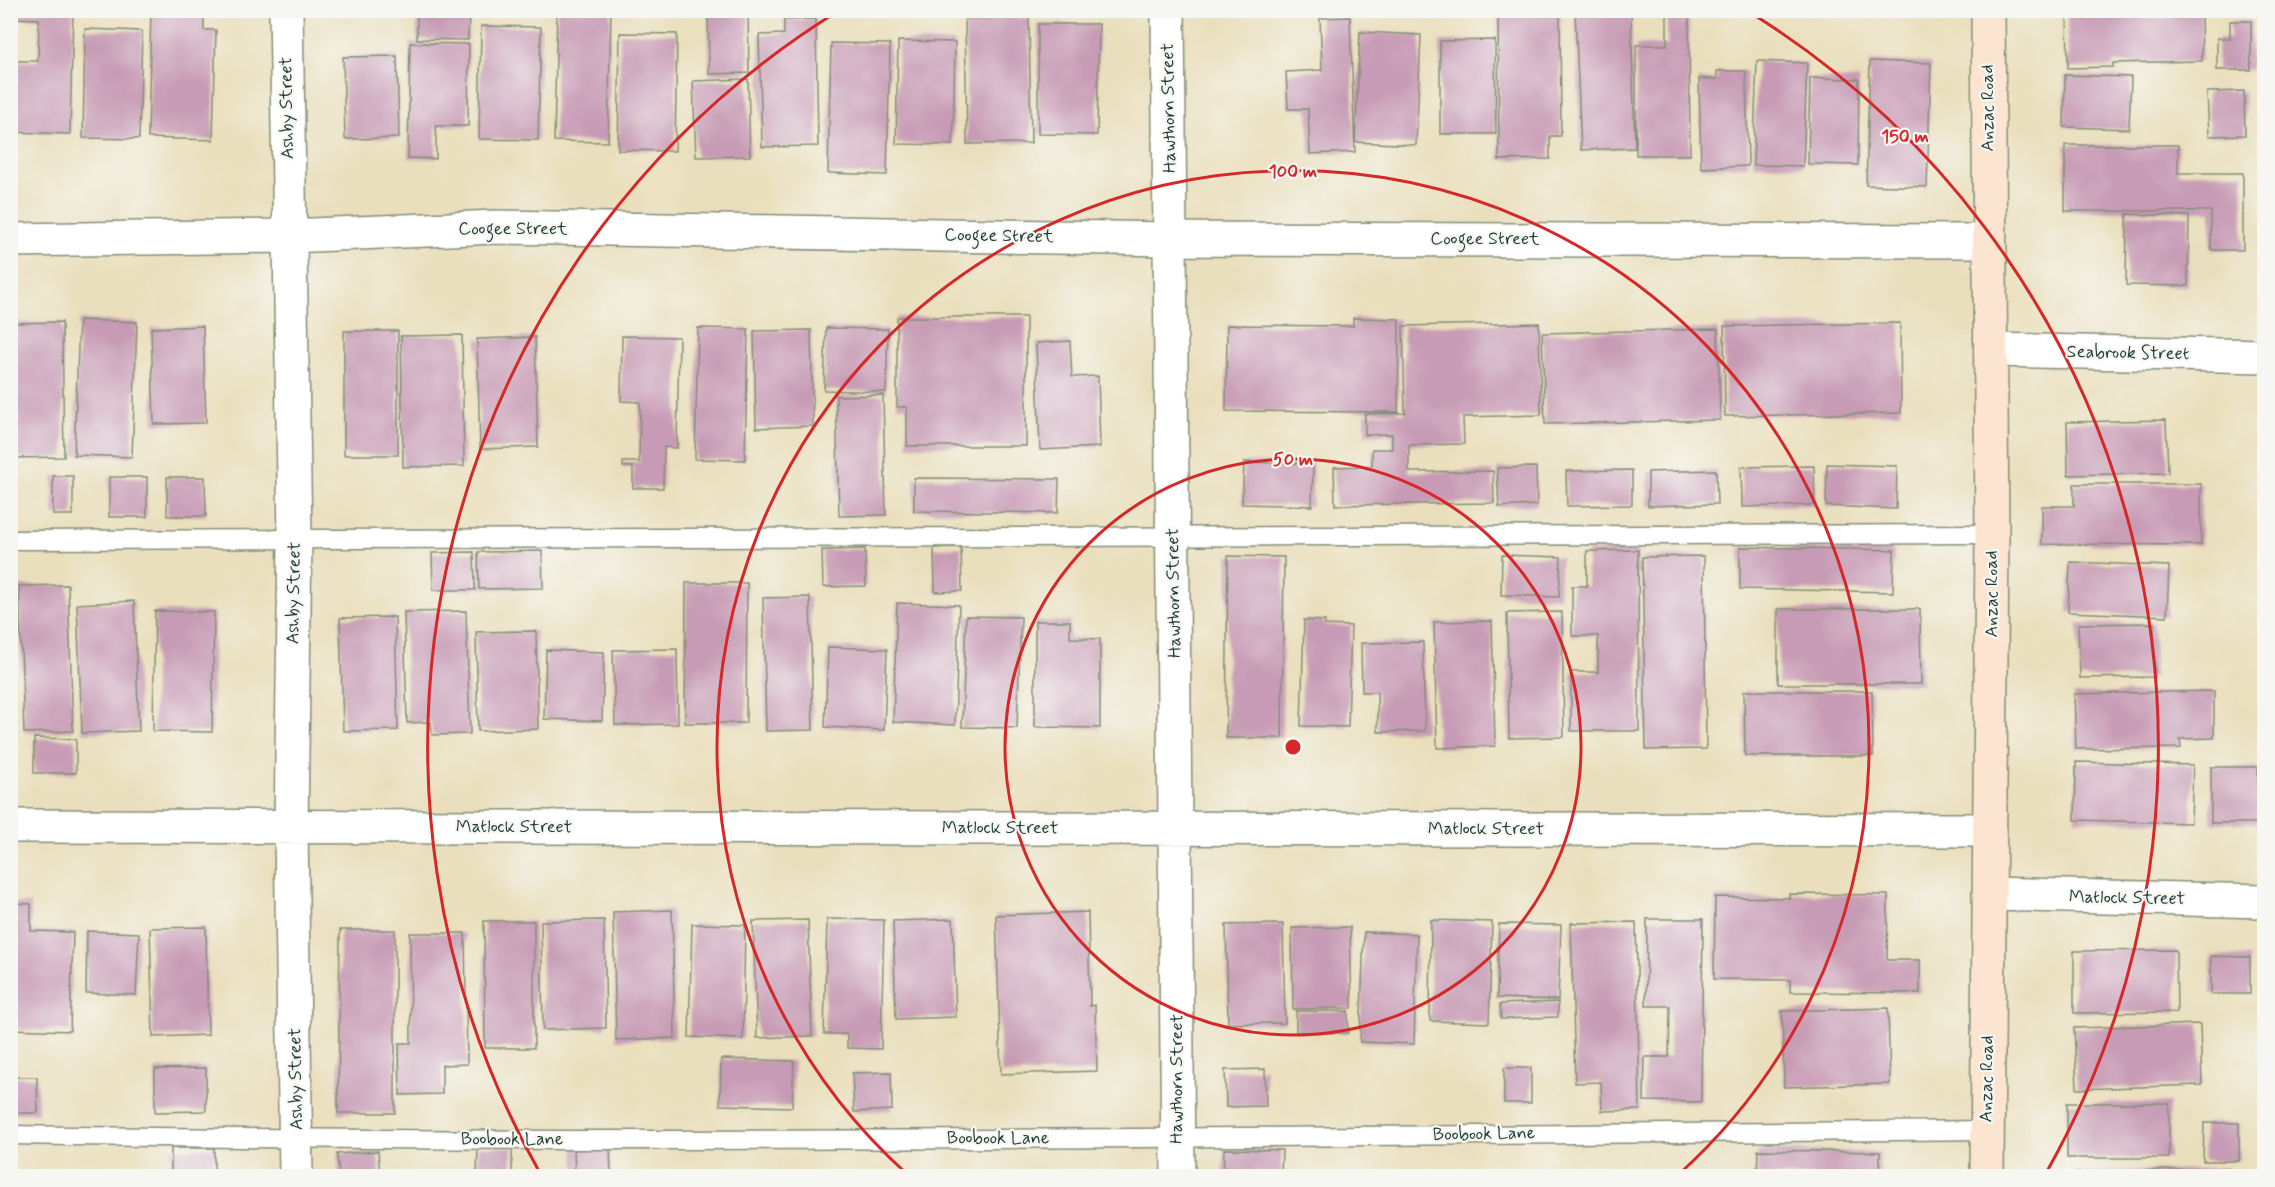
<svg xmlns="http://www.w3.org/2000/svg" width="2275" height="1187" font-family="Mynerve,sans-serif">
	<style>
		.building { fill: #c79bb5 }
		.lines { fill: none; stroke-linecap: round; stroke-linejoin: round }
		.service-casing { stroke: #848e78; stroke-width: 21 }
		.minor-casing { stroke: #848e78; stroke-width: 36 }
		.secondary-casing { stroke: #848e78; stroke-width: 36 }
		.service { stroke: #fff; stroke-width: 18 }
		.minor { stroke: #fff; stroke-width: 33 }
		.secondary { stroke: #fce5d0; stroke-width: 33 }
		.ring { fill: none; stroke: #d62828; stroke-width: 3 }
		.labels { text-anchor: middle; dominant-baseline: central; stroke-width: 4.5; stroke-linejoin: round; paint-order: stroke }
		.street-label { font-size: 18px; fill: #1f3d34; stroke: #f6f6f2 }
		.centre { fill: #d62828; stroke: #f6f6f2; stroke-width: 3 }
		.ring-label { font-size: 18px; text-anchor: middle; font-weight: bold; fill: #d62828; stroke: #f6f6f2; stroke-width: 4.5; stroke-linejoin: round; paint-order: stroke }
	</style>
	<rect width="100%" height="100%" fill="#f6f6f2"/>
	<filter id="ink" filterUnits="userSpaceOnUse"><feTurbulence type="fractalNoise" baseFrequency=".0167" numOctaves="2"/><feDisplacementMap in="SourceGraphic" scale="12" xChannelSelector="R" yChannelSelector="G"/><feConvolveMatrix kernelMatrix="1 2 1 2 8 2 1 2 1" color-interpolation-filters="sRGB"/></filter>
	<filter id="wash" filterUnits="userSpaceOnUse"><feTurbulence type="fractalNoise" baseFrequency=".008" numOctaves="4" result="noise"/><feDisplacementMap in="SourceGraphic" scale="24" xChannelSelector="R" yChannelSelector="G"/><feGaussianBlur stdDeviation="1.35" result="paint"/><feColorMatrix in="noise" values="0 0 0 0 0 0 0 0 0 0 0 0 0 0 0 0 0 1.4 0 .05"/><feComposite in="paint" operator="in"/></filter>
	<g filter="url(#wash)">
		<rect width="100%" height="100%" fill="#eadfbc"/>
		<g id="blocks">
			<path class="building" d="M10,10H73L70,134L11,132L13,61H38L39,19L10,18Z
				M151,10H204V30H216L213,140L148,138Z
				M417,10H469L468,40L417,39Z
				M557,10L611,11L608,142L554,141Z
				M708,10H748L749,73L709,74Z
				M1498,10H1560L1561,136H1550V159L1499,160Z
				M1631,10L1635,148L1581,150L1575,12Z
				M1667,10H1689L1690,155H1636V45H1667Z
				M2201,11L2202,61L2113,63V67L2068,68L2067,14Z
				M1029,17L1031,143L967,144L965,18Z
				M1350,17L1355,152L1310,154L1308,109H1288L1286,72L1322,70L1320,18Z
				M816,19L818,146L762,147L759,35L784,34V20Z
				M2230,21H2251V70H2217V38H2230Z
				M1038,24H1099L1097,135L1038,134Z
				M481,26L541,27L538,140L479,139Z
				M85,29L142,31L139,139L83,138Z
				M1360,32L1421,35L1416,145L1355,142Z
				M620,33L677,34L675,151L618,150Z
				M1495,40L1496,134H1440V41Z
				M898,41L955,42L953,145L896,144Z
				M410,43L469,44L468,126H436V159L408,158Z
				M831,43L890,44L887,175L828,173Z
				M397,56L399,138L345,139L343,57Z
				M1757,61L1807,63L1803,166L1753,165Z
				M1870,61L1931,63L1927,187L1866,185Z
				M1717,71H1746L1748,166L1701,168L1699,79H1717Z
				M2065,75L2131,77L2129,129L2064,127Z
				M1810,78L1859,79L1858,165L1808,164Z
				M748,79L750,156L696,157L693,81Z
				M2244,91L2245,135L2209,136L2207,92Z
				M2065,145H2178V173H2243V250H2211V211H2065Z
				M2127,214L2189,216L2188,286L2126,285Z
				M897,317H1026V446H907V407H897Z
				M1353,318L1399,319L1398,412L1226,411L1227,325L1353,326Z
				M79,320L137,322L132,457L74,455Z
				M62,322L64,457L10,458V323Z
				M1539,323L1541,415L1463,417L1464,444L1409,445V472L1493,471L1494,503L1335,505L1334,467L1372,466V449H1392V434L1365,435V414L1405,413L1403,326Z
				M1900,323L1901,413L1725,416L1724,326Z
				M203,326L206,423L154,424L151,328Z
				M698,328L748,329L745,460L695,459Z
				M826,328L888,329L886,392L824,390Z
				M1718,329L1720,420L1545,424L1542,333Z
				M811,330L813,426L756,428L754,331Z
				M344,331H398V455H344Z
				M462,335L464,466L403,467L401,336Z
				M622,336L679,337L677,448L664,447L663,488H633V467H623V462H639L640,402L621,401Z
				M535,337L538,447L480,449L477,339Z
				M1070,341L1072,377L1098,376L1100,447L1040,450L1036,343Z
				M883,395L886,515L839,516L836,396Z
				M2166,420L2168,473L2068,475L2067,422Z
				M1244,462L1313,464L1312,506L1242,504Z
				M1827,464L1897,466L1896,509L1826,506Z
				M1814,466L1815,505L1742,507L1741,467Z
				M1536,467L1537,505L1499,507L1497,468Z
				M1632,470V505L1567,506L1566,471Z
				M1716,470L1717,504L1648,506V472Z
				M53,476H73V515H53Z
				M109,477H147V517H109Z
				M167,477H205L206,516H167Z
				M914,478L1059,479L1058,513L914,511Z
				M2074,484H2201V545L2042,544V506H2074Z
				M961,547L962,591L935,592L934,548Z
				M1740,547L1894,550L1893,592L1740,589Z
				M865,549L866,586L823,587L822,550Z
				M1638,550L1639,731H1571V672H1598V636H1572V586H1587V551Z
				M542,551L543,588L479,589L478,552Z
				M474,552L475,590H433L432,553Z
				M1502,555L1561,557L1559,597L1501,595Z
				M1228,556L1284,557L1282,738H1226Z
				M1704,556L1706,749L1646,750L1642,557Z
				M2070,562L2169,566L2167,616L2068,612Z
				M686,583H747L746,723H685Z
				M68,585L73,731L24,733L19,586Z
				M810,597L813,730L766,731L763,598Z
				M134,601L139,731L82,733L77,604Z
				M897,603L959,605L955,725L893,722Z
				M1778,609H1920L1921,684H1778Z
				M155,611L214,612L212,732L153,731Z
				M466,611L470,734L432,735L431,722L407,723L404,612Z
				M1562,612L1564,737L1509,738L1507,613Z
				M966,616L1021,617L1017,728L962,727Z
				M395,617L398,730L343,731L340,618Z
				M1304,620L1325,621V625L1351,626L1348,727L1301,726Z
				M1035,621H1070V638L1100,639V728L1035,727Z
				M1492,621L1495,746L1437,748L1434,622Z
				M2154,623L2155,677L2080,678L2078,624Z
				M536,631L538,729L478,731L476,632Z
				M1423,642L1425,731L1378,732L1377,692H1362L1361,643Z
				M828,647L887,649L884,730L825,727Z
				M677,649L678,724L615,725L613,650Z
				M546,650L604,652L602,721L544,719Z
				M1744,691H1872L1873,756H1745Z
				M2214,691V738L2180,739L2181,748L2076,749L2074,694Z
				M34,738L76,739V773H34Z
				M2076,762L2193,765L2191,823L2075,820Z
				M2211,767H2258V795H2264V823H2211Z
				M1789,894L1888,895L1887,960H1920V993L1790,992V980L1714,979L1715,897L1789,898Z
				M11,903L31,904V931L73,932L70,1031L10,1029Z
				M672,910L675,1038L616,1040L613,912Z
				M1088,912L1090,1006L1095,1005L1097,1071L1001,1074L996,915Z
				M827,919L884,920L881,1049L847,1048V1034H824Z
				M953,919L956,1017L896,1019L893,921Z
				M1647,919H1703L1701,1102L1644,1101L1645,1057H1669L1670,1006H1646Z
				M604,920L606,1028L543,1030L541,921Z
				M808,920L812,1036L757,1038L753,921Z
				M1431,920L1492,922L1489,1023L1430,1021Z
				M484,921H534V1048H485Z
				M1636,922L1640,1110L1602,1111L1601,1082L1575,1083L1571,923Z
				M692,924L745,925L743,1039L689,1037Z
				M1283,924L1285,1023L1228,1024L1226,925Z
				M1499,924L1561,925L1558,1000L1497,998Z
				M206,927L208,1035L153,1037L150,928Z
				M1350,927L1352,1008L1293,1009L1292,928Z
				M340,930H395V1113H338Z
				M87,931L139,933L136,995L86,993Z
				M1364,932L1417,934L1414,1044L1360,1042Z
				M410,933H465L467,1064L442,1065V1094L400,1095L399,1043H411Z
				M2176,950L2177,1012L2074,1013V951Z
				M2211,956L2250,957V994H2211Z
				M1558,1002V1017L1501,1019L1500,1004Z
				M1888,1008L1890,1084L1784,1087L1782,1011Z
				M1296,1011H1348V1033L1296,1032Z
				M2200,1024L2202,1085L2077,1089L2074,1028Z
				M721,1059L794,1061L792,1107L720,1105Z
				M206,1068V1111L155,1112V1069Z
				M1504,1068H1531V1103H1504Z
				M1265,1069L1266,1106L1226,1107L1225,1070Z
				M891,1072L892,1110L854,1112L852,1073Z
				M10,1077H37L38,1113H10Z
				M2067,1103H2169V1158H2067Z
				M2204,1123H2239V1161H2203Z
				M610,1146L611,1176H575L574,1147Z
				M478,1147H512V1176H477Z
				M171,1148H214V1176H171Z
				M1224,1149L1282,1150L1281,1176H1223Z
				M1758,1150L1880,1152V1176H1757Z
				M378,1151L380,1176H339L337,1154Z
				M2228,1168L2229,1176H2075V1173Z"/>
		</g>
	</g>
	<g filter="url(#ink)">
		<use href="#blocks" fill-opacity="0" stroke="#848e78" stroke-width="1.5"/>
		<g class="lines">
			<g class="service-casing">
				<path id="service" d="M10,540L1992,534
					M10,1135C669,1146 1328,1136 1986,1130"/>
			</g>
			<g class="minor-casing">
				<path id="minor" d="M286,10L295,538L291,827L296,1176
					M1168,10L1178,1176
					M10,240L289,236L495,227L1170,239L1988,241
					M1991,350L2264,356
					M10,826L1990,830
					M1989,894L2264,901"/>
			</g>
			<g class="secondary-casing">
				<path id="secondary" d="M1987,1176L1992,534L1988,10"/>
			</g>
			<use href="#service" class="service"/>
			<use href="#minor" class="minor"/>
			<use href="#secondary" class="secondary"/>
		</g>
	</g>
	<g class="ring">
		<circle cx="1293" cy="747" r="288"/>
		<path d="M908 1175A576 576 0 1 1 1678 1175"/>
		<path d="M540 1173A865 865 0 0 1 835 13M1751 13A865 865 0 0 1 2046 1173"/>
	</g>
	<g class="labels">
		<g class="street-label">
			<text transform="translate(287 108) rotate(-91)">Ashby Street</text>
			<text transform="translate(1169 108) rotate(-91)">Hawthorn Street</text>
			<text transform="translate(1988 108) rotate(-90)">Anzac Road</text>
			<text x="513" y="229">Coogee Street</text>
			<text transform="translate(999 236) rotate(1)">Coogee Street</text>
			<text x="1485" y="239">Coogee Street</text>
			<text transform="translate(2128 353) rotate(1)">Seabrook Street</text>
			<text transform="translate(294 593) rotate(-89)">Ashby Street</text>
			<text transform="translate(1174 593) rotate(-91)">Hawthorn Street</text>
			<text transform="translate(1992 594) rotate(-90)">Anzac Road</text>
			<text x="514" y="827">Matlock Street</text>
			<text x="1000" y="828">Matlock Street</text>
			<text x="1486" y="829">Matlock Street</text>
			<text transform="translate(2127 898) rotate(1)">Matlock Street</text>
			<text transform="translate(296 1079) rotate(-91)">Ashby Street</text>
			<text transform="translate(1177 1079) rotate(-90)">Hawthorn Street</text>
			<text transform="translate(1987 1079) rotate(-89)">Anzac Road</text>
			<text transform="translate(1484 1134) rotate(-1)">Boobook Lane</text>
			<text x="998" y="1138">Boobook Lane</text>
			<text x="512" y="1139">Boobook Lane</text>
		</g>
	</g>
	<circle cx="1293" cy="747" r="9" class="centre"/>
	<g class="ring-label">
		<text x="1905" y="142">150 m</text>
		<text x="1293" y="177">100 m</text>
		<text x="1293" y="465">50 m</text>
	</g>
	<rect width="2275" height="1187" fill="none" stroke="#f6f6f2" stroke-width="36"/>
</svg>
